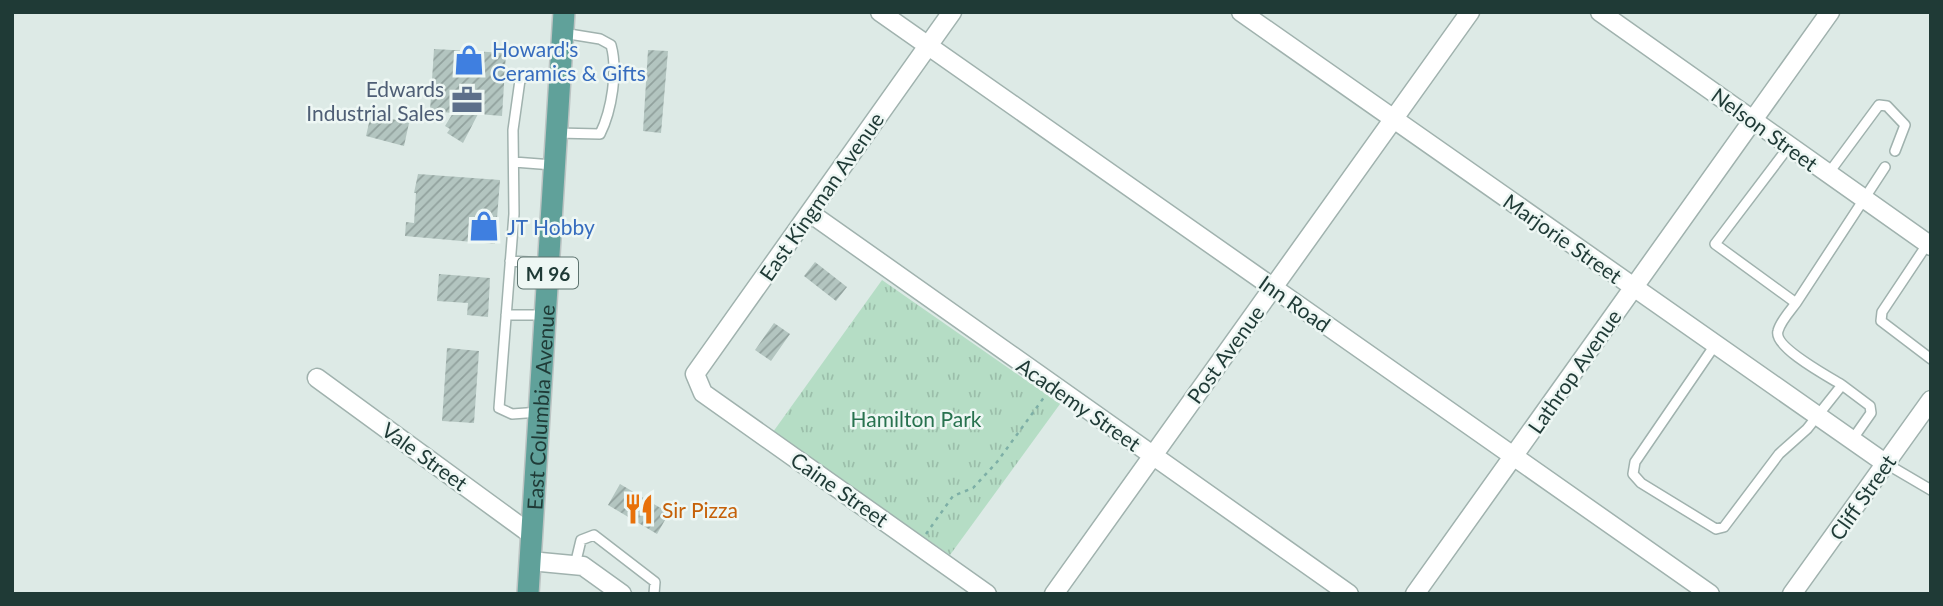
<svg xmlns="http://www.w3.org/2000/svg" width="1943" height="606" font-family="Lato,sans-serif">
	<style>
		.park { fill: url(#park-tufts) }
		.building { fill: url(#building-hatch) }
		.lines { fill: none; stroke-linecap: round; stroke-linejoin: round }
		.lane-casing { stroke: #a0b2ae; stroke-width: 12 }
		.street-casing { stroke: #a0b2ae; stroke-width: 21 }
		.primary-casing { stroke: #bcc4c3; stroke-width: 24 }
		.path { stroke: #7dafa6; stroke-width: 2.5; stroke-dasharray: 3.5 5; stroke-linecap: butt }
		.lane { stroke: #fff; stroke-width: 9 }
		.street { stroke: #fff; stroke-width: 18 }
		.primary { stroke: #60a19a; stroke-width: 21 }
		.labels { text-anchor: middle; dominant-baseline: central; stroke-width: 5; stroke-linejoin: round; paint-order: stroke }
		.shield { fill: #eef7f4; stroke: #5d736f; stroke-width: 2 }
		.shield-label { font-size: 19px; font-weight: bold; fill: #1f3a36 }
		.shop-label { font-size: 21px; fill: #366cbe; stroke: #eef7f4; text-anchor: start }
		.service-label { font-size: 21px; fill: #4e5e75; stroke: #eef7f4; text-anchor: end }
		.street-label { font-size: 21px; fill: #1f3a36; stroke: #eef7f4 }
		.park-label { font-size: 21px; fill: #28724f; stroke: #eef7f4 }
		.food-label { font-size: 21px; fill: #c56008; stroke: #eef7f4; text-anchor: start }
	</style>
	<defs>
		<pattern id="park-tufts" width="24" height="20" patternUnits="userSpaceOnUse" patternTransform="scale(1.75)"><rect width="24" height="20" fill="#b5ddc5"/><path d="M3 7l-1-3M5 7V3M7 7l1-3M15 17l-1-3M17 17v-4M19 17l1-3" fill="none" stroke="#9bbeaa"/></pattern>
		<pattern id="building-hatch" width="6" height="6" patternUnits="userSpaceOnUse" patternTransform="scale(1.75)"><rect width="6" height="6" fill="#b3c5c0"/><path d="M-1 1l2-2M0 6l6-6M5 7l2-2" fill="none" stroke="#91a19d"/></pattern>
	</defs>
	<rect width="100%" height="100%" fill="#ddeae6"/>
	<path class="park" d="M882,280L1060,404L950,555L773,432Z"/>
	<path class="building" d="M434,49L506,53L502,116L478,114L463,143L447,133L450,129L445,126L453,113L430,111Z
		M648,50L668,51L661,133L643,131Z
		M371,114L409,123L404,146L366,136Z
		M418,174L500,180L495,244L405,236L406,222L414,223L416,193H414Z
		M815,262L847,287L836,301L804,276Z
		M439,274L490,278L488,317L467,315L468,303L437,301Z
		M774,323L790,334L771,361L755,350Z
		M447,348L479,351L474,423L442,421Z
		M620,484L669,513L657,534L608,505Z"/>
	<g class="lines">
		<g class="lane-casing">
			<path id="lane" d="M557,133L600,134C612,110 618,70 611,45L600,39L563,33
				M1790,145L1715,244L1796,303L1885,167
				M514,162L553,165
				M1828,174L1879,105L1887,106L1905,125L1895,151
				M1928,243L1882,312L1881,321L1931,359
				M510,261L547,263
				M1796,303C1790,311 1780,322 1778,331C1773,347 1829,377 1842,385
				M506,315H544
				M1715,345L1635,462L1633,474L1641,483L1716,529L1724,527L1779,454L1807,429L1842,385L1870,406L1871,413L1852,440
				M540,412L512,414L499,408L514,214L513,130L520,80L529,75L559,78
				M1885,463L1931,490
				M575,565L581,540L594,535L655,582L654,594"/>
		</g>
		<g class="street-casing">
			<path id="street" d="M880,12L1710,594
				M952,12L695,374L703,393L987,594
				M1241,12L1885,463
				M1600,12L1931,246
				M810,213L1349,594
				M317,378L532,535
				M530,561L583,566L622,594
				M1054,594L1470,12
				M1415,594L1830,12
				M1792,594L1931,400"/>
		</g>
		<g class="primary-casing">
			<g id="primary">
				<path id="s1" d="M528,594L564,12"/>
			</g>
		</g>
		<path class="path" d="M926,534L953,496L973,488L997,462L1045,396"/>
		<use href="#lane" class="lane"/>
		<use href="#street" class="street"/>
		<use href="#primary" class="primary"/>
	</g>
	<defs>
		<g id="shop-bare" transform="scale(2.415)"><path d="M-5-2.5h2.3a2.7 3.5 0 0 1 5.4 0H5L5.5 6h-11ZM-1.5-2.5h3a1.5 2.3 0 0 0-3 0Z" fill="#3f7fe0" stroke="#eef7f4" stroke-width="2.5" paint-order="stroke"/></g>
		<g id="office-bare" transform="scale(2.415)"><path d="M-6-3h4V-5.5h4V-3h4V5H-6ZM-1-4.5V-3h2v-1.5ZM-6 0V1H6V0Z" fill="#5c6f8a" stroke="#eef7f4" stroke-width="2.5" paint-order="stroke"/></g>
		<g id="restaurant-bare" transform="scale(2.415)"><path d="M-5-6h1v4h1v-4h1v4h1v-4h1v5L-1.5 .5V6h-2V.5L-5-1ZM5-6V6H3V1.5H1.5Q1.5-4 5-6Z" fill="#e8710a" stroke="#eef7f4" stroke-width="2.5" paint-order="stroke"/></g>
	</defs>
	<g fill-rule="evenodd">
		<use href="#shop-bare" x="469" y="60"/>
		<use href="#office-bare" x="467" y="100"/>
		<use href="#shop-bare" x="484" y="226"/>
		<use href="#restaurant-bare" x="639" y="509"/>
	</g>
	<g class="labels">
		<rect class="shield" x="518" y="257.5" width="60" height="31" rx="5"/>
		<g class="shield-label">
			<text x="548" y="273">M 96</text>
		</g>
		<g class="shop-label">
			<text x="492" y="48">Howard's<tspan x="492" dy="24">Ceramics &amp; Gifts</tspan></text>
			<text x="507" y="226">JT Hobby</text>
		</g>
		<g class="service-label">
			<text x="444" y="88">Edwards<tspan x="444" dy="24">Industrial Sales</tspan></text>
		</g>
		<g class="street-label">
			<text transform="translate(1765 129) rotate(36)">Nelson Street</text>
			<text transform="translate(821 196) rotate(-55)">East Kingman Avenue</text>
			<text transform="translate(1563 238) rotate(35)">Marjorie Street</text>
			<text transform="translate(1295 303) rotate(35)">Inn Road</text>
			<text transform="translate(1225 354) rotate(-54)">Post Avenue</text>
			<text transform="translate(1574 371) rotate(-55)">Lathrop Avenue</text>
			<text transform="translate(1079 404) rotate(35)">Academy Street</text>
			<text stroke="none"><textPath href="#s1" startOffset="187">East Columbia Avenue</textPath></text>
			<text transform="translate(425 456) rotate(36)">Vale Street</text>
			<text transform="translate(840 489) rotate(35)">Caine Street</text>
			<text transform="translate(1862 497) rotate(-55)">Cliff Street</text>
		</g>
		<g class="park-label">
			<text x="916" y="418">Hamilton Park</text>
		</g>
		<g class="food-label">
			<text x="662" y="509">Sir Pizza</text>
		</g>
	</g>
	<rect width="1943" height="606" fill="none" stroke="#1f3a36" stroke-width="28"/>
</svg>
